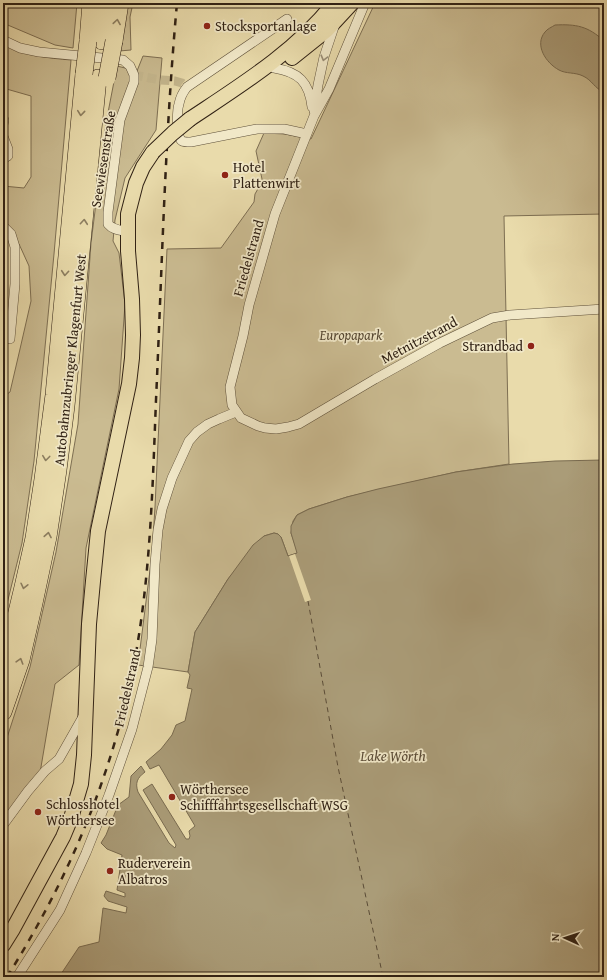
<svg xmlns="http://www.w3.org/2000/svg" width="607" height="980" font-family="'Gentium Book Plus',serif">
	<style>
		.green { fill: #cabb91; stroke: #7d6e52 }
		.water { fill: #aa9c78; stroke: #796b50 }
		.pier { fill: #e9dbab }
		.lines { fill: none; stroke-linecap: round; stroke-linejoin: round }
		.ferry { stroke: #5b4c37; stroke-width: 1; stroke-dasharray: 5 4; stroke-linecap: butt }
		.minor-tunnel { stroke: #c4b68d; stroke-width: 9; stroke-dasharray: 9 4.5; stroke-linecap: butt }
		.minor-casing { stroke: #5e503a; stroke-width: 10 }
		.primary-casing { stroke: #302114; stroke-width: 16 }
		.motorway-casing { stroke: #302114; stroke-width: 18 }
		.minor { stroke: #f1e8c8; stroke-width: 9 }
		.primary { stroke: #e9dbab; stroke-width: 14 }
		.motorway { stroke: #e9dbab; stroke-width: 17 }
		.rail { stroke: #302114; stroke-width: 2.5; stroke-dasharray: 7 7; stroke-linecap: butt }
		.primary-bridge-casing { stroke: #302114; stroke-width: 16; stroke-linecap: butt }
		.motorway-bridge-casing { stroke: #302114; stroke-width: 18; stroke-linecap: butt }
		.primary-bridge { stroke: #e9dbab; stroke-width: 14 }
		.motorway-bridge { stroke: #e9dbab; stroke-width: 17 }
		.oneway { stroke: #8c7e60 }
		.oneway2 { stroke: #9a8e77 }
		.poi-dot { fill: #8f2418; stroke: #f1e8c8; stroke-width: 1.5 }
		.labels { text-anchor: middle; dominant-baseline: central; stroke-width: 3.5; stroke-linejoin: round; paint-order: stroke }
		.poi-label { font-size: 14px; fill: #302114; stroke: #f1e8c8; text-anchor: start }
		.street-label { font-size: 14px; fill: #302114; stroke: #f1e8c8 }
		.park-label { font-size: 14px; font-style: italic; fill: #564833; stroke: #f1e8c8 }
		.water-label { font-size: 15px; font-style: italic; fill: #5b4c37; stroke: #f1e8c8 }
	</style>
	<rect width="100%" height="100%" fill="#e9dbab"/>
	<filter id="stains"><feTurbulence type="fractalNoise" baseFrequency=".005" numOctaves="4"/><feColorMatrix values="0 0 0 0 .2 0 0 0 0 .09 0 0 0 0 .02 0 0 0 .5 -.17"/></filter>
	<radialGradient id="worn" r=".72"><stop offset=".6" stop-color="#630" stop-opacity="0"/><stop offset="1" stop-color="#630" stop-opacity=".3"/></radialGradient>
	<path class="green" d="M3,3H77L73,48L55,45L3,23Z
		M128,3H133L130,17L131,50L119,51Z
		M375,3H604V214L504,216L509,464L456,472L347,497L309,509L297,515L293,521L291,533L298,553L288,556L281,537L278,534L274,533L264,536L228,579L195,632L188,672L138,665L152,554L155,507L167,249L221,248L254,202L255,194L259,187L262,179L256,151L264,133L285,134L311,139Z
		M3,44C24,56 48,58 71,60L54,254L34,461L22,543L3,620V551L4,529L5,483L3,462V397L10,392L20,349L31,301L29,266L19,244L5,238V243L3,244V186L24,188L31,177V96L3,88Z
		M143,56L162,58L156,130L125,178L115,220L113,241L119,253L125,304L119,389L86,548L79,665L55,684L40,773L3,817V750L30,667L56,552L78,424L91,243L106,123L117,66L137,71Z"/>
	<path class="water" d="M555,25C576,24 588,26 604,41V92C595,89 592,80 583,76C575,72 566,74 559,70C546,63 534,45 545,32C547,29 552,27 555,25Z
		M604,460V977H59L79,947L99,942L103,908L126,913L127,907L108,901L104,896L106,891L125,897V893L117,890L122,855L107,849L101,843L106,835L118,805L129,797L131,776L141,766L145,772C137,778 135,783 138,792L169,843L175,848L176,845L143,790L152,784L186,839H189L190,836L189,831L195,826L159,765L150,769L146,762L161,749L172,735L176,725L185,721L192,689L187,688L190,675L188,672L195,632L228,579L253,545L264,536L274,533L278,534L281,537L288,556L297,553L291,533V526L297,515L309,509L347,497L378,489L456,472L513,464L555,461Z"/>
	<path class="pier" d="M295,554L311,600L305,602L289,556Z"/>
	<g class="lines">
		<path class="ferry" d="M308,601L338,767L383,977"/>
		<path class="minor-tunnel" d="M134,75L161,80L175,81L182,83L187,87"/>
		<g class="minor-casing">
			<path id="minor" d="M365,3L329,89L314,116L275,214L249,305L243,336L230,387L232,405L241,418L258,426L265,428L276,429L288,427L299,424L375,379L440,343L492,318L510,315L604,309
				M287,19L187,87C183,92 180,98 179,104C177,110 176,138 182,141C184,142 188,142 191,142L257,129H284L307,134
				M3,40L20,48L39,52L123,60L130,66L134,75V82L120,120L108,212V224C113,230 120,230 128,232
				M274,68C299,72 309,82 312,107
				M314,111L318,85L324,57L335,24
				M3,118L4,120L3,125
				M3,136L8,149V156L3,159
				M3,226L11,234L15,247V284L10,339
				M3,825L28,791L45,771L59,759L84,715
				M17,977L60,910L86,853L109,795L132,729L148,667L152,639L155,564L158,530L162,509L172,478L189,441L197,432L208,424L219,419L236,412"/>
		</g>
		<g class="primary-casing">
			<path id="primary" d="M292,58L327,30L352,3
				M190,119C241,85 295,52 334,3
				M3,945L13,929L63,837L71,818L81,784L84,755L89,624L93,581L98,531L129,384L132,358L133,335L132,299L128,251V214L136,183L143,167L153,152"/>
		</g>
		<g class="motorway-casing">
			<path id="motorway" d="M88,41L91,3
				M102,41L105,3
				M114,41L120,3
				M3,670L23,587L34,538L43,479L54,395L84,74
				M3,712L21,660L34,603L48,537L58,470L66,406L98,78"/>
		</g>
		<use href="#minor" class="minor"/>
		<use href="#primary" class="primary"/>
		<use href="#motorway" class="motorway"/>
		<path class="rail" d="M7,977C62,889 101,802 126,701C150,602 152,501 156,400C162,268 165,135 177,3"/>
		<g class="primary-bridge-casing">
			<path id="primary-bridge" d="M153,152L173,133L190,119"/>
		</g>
		<g class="motorway-bridge-casing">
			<path id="motorway-bridge" d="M84,74L88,41
				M107,78L114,41"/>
		</g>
		<use href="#primary-bridge" class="primary-bridge"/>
		<use href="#motorway-bridge" class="motorway-bridge"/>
	</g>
	<defs><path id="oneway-chevron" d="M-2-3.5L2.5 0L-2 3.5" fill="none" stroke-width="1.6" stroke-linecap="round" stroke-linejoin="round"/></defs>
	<g class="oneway">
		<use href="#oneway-chevron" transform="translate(117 22) rotate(-81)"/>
		<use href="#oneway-chevron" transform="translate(81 113) rotate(96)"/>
		<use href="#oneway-chevron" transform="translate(84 222) rotate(-85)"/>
		<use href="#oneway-chevron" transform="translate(65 273) rotate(95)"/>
		<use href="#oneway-chevron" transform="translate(46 458) rotate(97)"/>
		<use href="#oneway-chevron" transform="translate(48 535) rotate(-80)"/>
		<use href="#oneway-chevron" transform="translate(24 586) rotate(103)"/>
		<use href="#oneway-chevron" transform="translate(20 661) rotate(-73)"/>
	</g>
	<use class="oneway2" href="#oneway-chevron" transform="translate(324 58) rotate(105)"/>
	<g class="poi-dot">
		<circle cx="207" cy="26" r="4"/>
		<circle cx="225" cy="175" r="4"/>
		<circle cx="531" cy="346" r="4"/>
		<circle cx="172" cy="797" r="4"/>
		<circle cx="38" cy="812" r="4"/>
		<circle cx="110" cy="871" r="4"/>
	</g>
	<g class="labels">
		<g class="poi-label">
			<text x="215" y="26">Stocksportanlage</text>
			<text x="233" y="167">Hotel<tspan x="233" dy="16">Plattenwirt</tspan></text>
			<text x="523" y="346" text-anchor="end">Strandbad</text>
			<text x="180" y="789">Wörthersee<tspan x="180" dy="16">Schifffahrtsgesellschaft WSG</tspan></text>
			<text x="46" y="804">Schlosshotel<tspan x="46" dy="16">Wörthersee</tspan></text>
			<text x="118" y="863">Ruderverein<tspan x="118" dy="16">Albatros</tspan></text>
		</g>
		<g class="street-label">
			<text transform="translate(103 159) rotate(-81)">Seewiesenstraße</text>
			<text transform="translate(248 258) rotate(-74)">Friedelstrand</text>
			<text transform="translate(419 340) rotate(-28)">Metnitzstrand</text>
			<text transform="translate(70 360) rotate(-84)">Autobahnzubringer Klagenfurt West</text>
			<text transform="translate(127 688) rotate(-77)">Friedelstrand</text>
		</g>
		<g class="park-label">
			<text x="351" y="335">Europapark</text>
		</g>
		<g class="water-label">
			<text x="393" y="755">Lake Wörth</text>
		</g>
	</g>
	<rect width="607" height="980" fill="none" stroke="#e9dbab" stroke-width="16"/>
	<rect x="4" y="4" width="599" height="972" fill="none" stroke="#302114" stroke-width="2"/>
	<rect x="8" y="8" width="591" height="964" fill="none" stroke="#302114"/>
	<g transform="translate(565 938) rotate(273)" stroke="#f1e8c8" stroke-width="3" paint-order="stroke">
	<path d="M0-3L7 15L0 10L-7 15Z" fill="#302114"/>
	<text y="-6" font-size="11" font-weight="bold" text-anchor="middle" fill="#302114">N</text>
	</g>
	<rect width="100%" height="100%" filter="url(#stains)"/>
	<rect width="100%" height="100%" fill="url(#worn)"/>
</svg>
